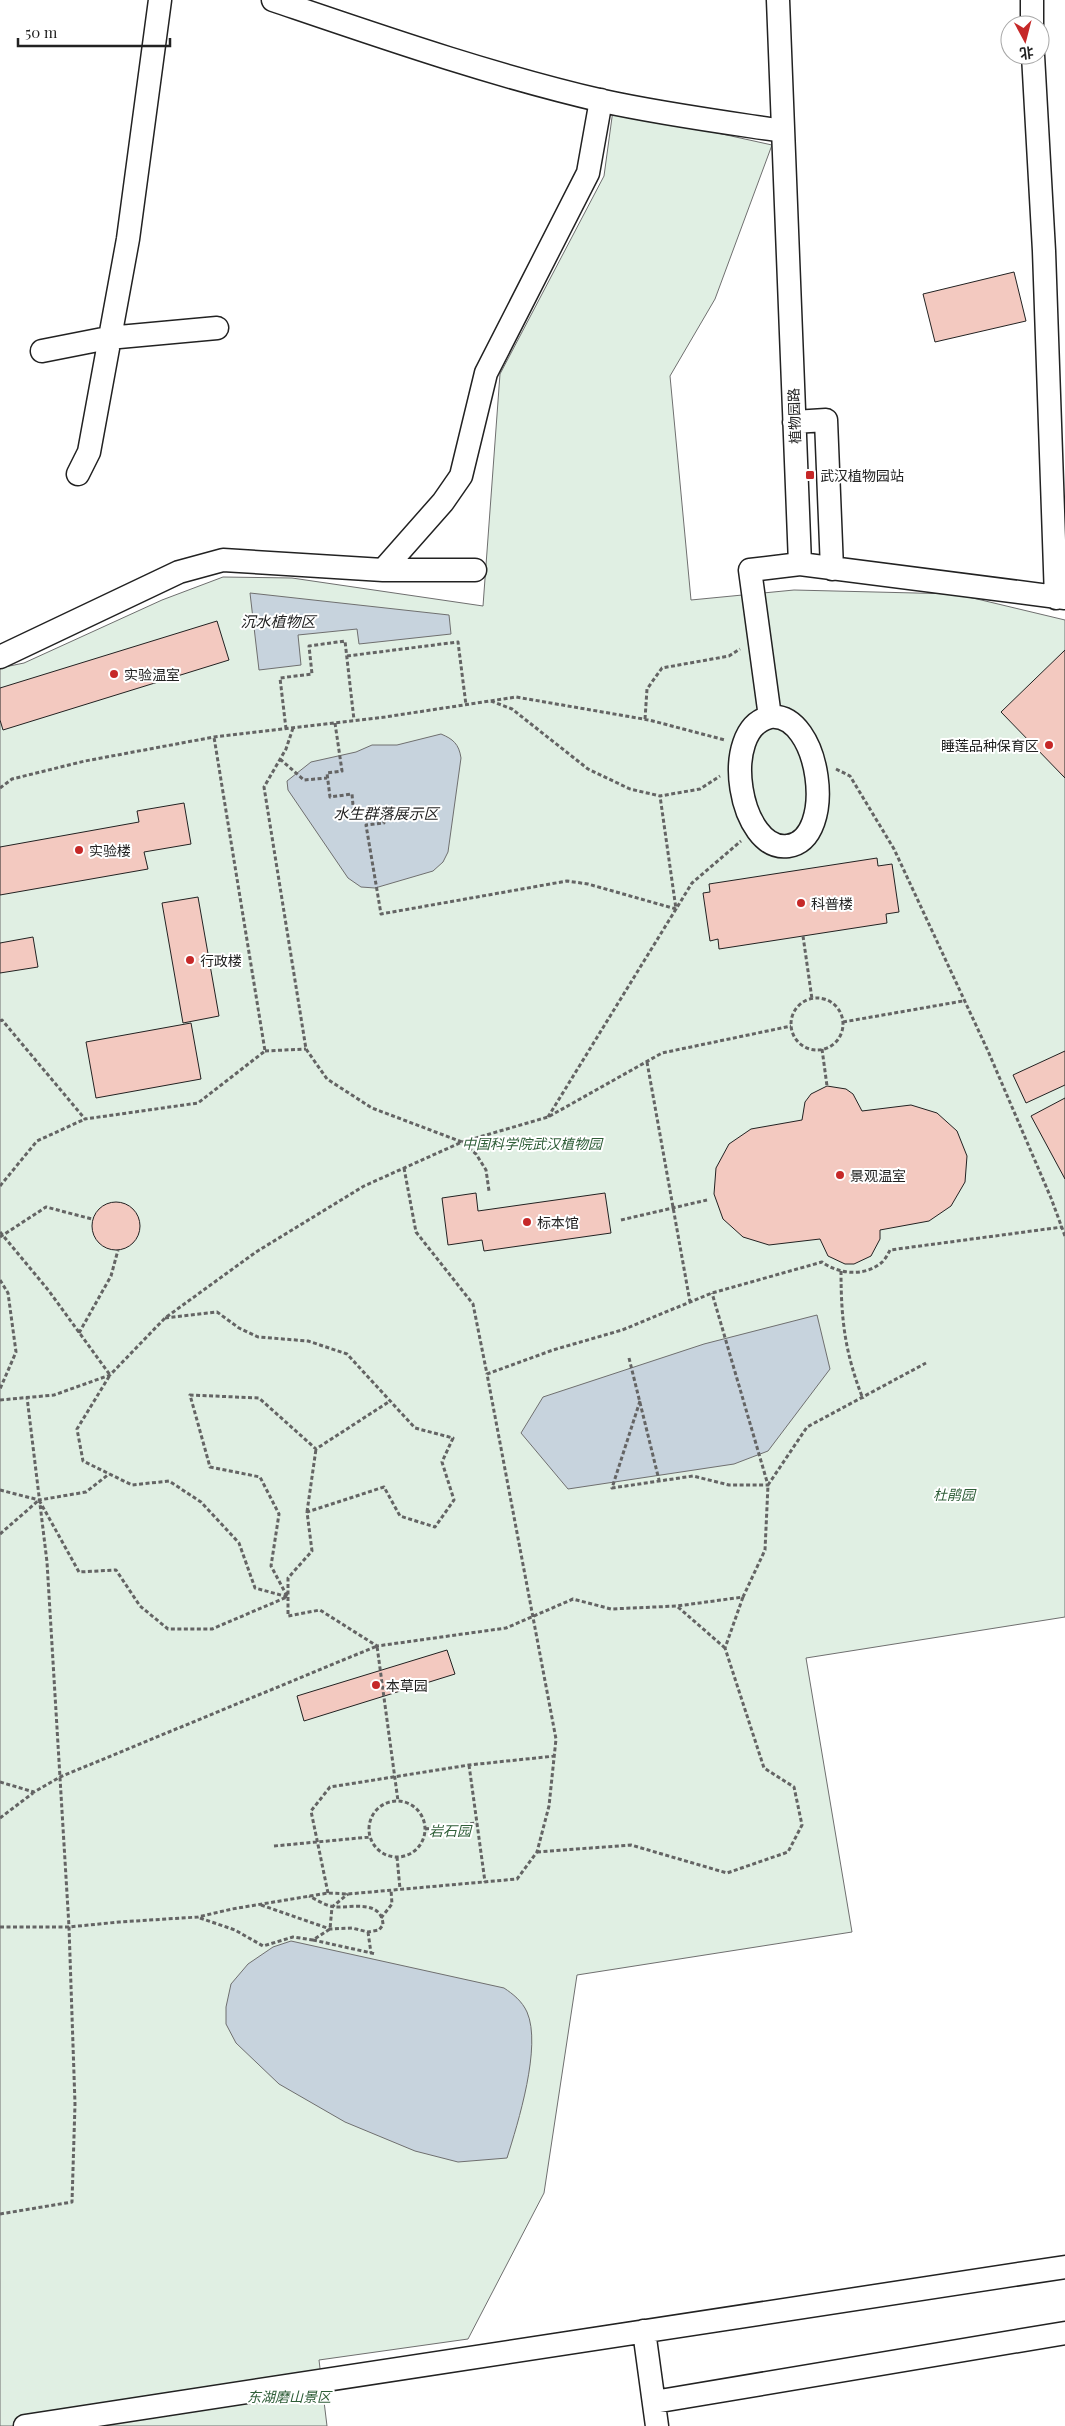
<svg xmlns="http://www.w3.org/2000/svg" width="1065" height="2426" font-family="'Playfair Display','Noto Sans SC',serif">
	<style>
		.green { fill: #e0efe3; stroke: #6f6f6f }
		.water { fill: #c7d3dd; stroke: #6f6f6f }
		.building { fill: #f3c9c0; stroke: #222 }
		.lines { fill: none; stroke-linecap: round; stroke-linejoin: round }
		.minor-casing { stroke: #222; stroke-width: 25 }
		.path { stroke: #646464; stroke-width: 3; stroke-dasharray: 4 2.5; stroke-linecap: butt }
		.minor { stroke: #fff; stroke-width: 22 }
		.poi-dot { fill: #c62828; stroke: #fff; stroke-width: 2 }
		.labels { text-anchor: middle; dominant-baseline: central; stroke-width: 4; stroke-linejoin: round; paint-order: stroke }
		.street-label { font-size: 14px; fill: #222; stroke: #fff }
		.poi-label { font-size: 14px; fill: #222; stroke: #fff; text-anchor: start }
		.park-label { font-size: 14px; font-style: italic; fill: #2f5e38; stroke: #fff }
		.water-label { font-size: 15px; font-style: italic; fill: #222; stroke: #fff }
	</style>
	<rect width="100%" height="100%" fill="#fff"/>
	<path class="green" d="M613,110L772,145L715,299L670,376L691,600L794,590L956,594L1065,620V1617L806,1658L852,1932L577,1975L544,2193L468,2339L319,2360L327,2426H0V668L24,663L162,600L223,577L292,578L483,606L500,374L604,176Z"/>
	<path class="water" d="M250,593L449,615L451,634L359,644L357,629L298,635L301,665L259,670Z
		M441,734C453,739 459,744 461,758L448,852L443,862L433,871L375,888L361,887L348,878L288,790L287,781L311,762L356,752L372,745H397Z
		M817,1315L830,1369L768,1451L734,1464L568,1489L521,1433L543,1397L704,1344Z
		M291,1941L504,1988C513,1994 522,2001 527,2012C542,2046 518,2123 507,2158L458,2162L415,2151L345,2122L279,2084L236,2043L226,2024V2007L231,1984L248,1964L273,1947Z"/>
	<path class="building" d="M1014,272L1026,321L935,342L923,294Z
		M217,621L229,660L3,730L0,720V688Z
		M1065,650V778L1001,712Z
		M184,803L191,844L144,852L148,869L0,895V847L139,822L137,811Z
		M877,858L878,866L892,864L899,912L886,914L887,923L719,949L718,939L710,941L703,893L710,892L709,884Z
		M198,897L219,1016L183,1023L162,903Z
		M33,937L38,967L0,973V943Z
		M191,1023L201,1079L96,1098L86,1042Z
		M1065,1051V1085L1026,1103L1013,1075Z
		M827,1086L846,1089L853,1094L862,1111L911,1105L937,1113L957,1131L967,1156L965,1182L951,1206L929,1221L880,1230V1239L871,1256L854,1264H845L828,1256L820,1239L769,1245L743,1237L723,1219L714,1194L716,1168L729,1144L751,1129L802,1120L805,1102L811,1094Z
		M1065,1098V1179L1031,1116Z
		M476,1193L478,1211L605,1193L611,1233L484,1251L482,1240L448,1245L442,1198Z
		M92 1226a24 24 0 1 1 48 0a24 24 0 1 1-48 0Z
		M447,1650L455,1674L304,1721L297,1696Z"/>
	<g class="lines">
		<g class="minor-casing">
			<path id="minor" d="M273,0C382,37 491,75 603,101C662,114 723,122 783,131
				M778,0L800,564
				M1032,25V0
				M1033,55L1044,251L1056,598
				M42,351L108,338L217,328
				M794,422L826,420L832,569
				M78,474L89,452L128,239L160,0
				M383,570L443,502L461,476L486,373L588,173L601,100
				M0,657L179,572L223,560L383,570H475
				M770,717L750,570L800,564L1065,598
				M770,717C820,711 838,839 788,846C740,853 718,729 770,717Z
				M644,2331L657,2426
				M654,2402L1065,2333
				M25,2426L1065,2267"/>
		</g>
		<path class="path" d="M347,656L458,642L466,705
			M491,701L512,709L588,769L630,789L660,796L700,789L720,776
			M645,719L647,689L662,668L729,656L740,649
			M335,723L342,771L327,773L330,797L352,794L354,817L383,813L384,823L366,825L381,914L567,881L588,884L676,909L660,796
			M293,728L286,749L264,787L306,1049L327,1079L372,1108L462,1142L476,1154L486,1170L489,1191
			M286,729L280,678L312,674L309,646L345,641L354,720
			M280,759L304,780L327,778
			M836,769L850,776L894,849L988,1051L1051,1198L1065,1236
			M0,788L12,779L85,761L214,737L385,717L516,697L649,720L725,740
			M803,936L812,999
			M791 1024a26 26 0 1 1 52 0a26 26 0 1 1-52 0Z
			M0,1021L2,1020L85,1119L198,1103L265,1051L214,737
			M843,1022L963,1001
			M822,1049L827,1086
			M265,1051L306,1049
			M647,1062L690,1302
			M548,1117L692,883L741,841
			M404,1168L416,1232L473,1304L487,1374
			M0,1186L37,1141L85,1119
			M621,1220L707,1200
			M0,1232L49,1291L110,1375L77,1429L83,1461L132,1485L169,1481L201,1502L239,1543L255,1588L288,1597
			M0,1237L46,1207L92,1219
			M841,1271C841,1320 845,1353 863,1399
			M0,1280L8,1293L16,1352L0,1389
			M165,1318L217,1312L239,1328L258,1337L308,1341L347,1354L415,1428L453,1438L442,1462L454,1500L435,1527L400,1516L384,1487L307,1512L312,1551L288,1578V1616L320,1610L377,1646L506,1628L573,1599L611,1609L677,1606L743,1597L765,1550L768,1485L807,1427L926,1363
			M79,1333L111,1276L118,1250
			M629,1358L659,1480
			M0,1400L54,1395L110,1375L165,1318L256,1252L364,1186L462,1142L548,1117L662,1053L791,1026
			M640,1401L612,1488L693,1476L729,1485H768L712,1293
			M0,1490L39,1500L86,1492L109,1474
			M307,1512L316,1449
			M0,1534L39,1500L79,1572L116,1570L140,1606L168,1629H212L287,1597
			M287,1596L271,1566L279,1514L260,1477L210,1467L190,1395L259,1398L316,1449L390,1401
			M678,1607L725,1648
			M469,1765L485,1882
			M0,1782L34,1792L60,1777L377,1646L398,1801
			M369 1829a28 28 0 1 1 56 0a28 28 0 1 1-56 0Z
			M0,1818L33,1793
			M425,1829L477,1823
			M274,1846L370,1837
			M537,1852L631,1845L727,1873L788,1852L802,1825L794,1787L764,1768L725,1648L743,1597
			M397,1857L400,1889
			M328,1893L311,1811L330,1787L469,1765L555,1756
			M261,1905L330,1929L352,1928L368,1932L379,1930L383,1925C382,1899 350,1908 335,1907C326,1906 317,1900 309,1896
			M200,1918L235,1930L263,1946L293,1937L313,1940L330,1929L332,1907L348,1894
			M381,1918L392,1904L391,1890
			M0,1927H69L119,1922L198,1917L232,1909L328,1893L348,1894L517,1879L537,1852L549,1806L556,1739L487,1374L553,1350L622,1330L712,1293L822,1262C838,1274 864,1277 881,1263C885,1260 888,1254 890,1250L1062,1227
			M368,1932L371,1953
			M313,1940L376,1954
			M0,2214L72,2202L75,2104L69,1927L47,1562L27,1397"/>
		<use href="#minor" class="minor"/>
	</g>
	<g class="poi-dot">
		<rect x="805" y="470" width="10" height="10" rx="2.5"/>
		<circle cx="114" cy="674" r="5"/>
		<circle cx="1049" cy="745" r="5"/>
		<circle cx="79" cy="850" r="5"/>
		<circle cx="801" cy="903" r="5"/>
		<circle cx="190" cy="960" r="5"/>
		<circle cx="840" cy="1175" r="5"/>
		<circle cx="527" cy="1222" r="5"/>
		<circle cx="376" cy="1685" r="5"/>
	</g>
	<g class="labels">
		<g class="street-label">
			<text transform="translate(794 416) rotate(-92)">植物园路</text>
		</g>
		<g class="poi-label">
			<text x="820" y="475">武汉植物园站</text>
			<text x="124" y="674">实验温室</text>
			<text x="1039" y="745" text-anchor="end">睡莲品种保育区</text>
			<text x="89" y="850">实验楼</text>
			<text x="811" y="903">科普楼</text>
			<text x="200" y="960">行政楼</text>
			<text x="850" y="1175">景观温室</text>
			<text x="537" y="1222">标本馆</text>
			<text x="386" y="1685">本草园</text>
		</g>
		<g class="park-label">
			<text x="532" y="1143">中国科学院武汉植物园</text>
			<text x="954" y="1494">杜鹃园</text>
			<text x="450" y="1830">岩石园</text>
			<text x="289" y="2396">东湖磨山景区</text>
		</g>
		<g class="water-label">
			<text x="278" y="621">沉水植物区</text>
			<text x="386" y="813">水生群落展示区</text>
		</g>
	</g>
	<g transform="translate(1025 40) rotate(173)"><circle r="24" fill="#ffffff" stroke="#a7a7a7"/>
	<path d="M0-4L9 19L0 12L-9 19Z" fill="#c62828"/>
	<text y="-8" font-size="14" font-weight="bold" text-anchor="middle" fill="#222222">北</text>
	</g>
	<path d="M18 38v8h152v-8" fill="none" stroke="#222222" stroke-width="2.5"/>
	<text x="25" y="38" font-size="15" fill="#222222" stroke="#ffffff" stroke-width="4" paint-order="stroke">50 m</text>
</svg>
